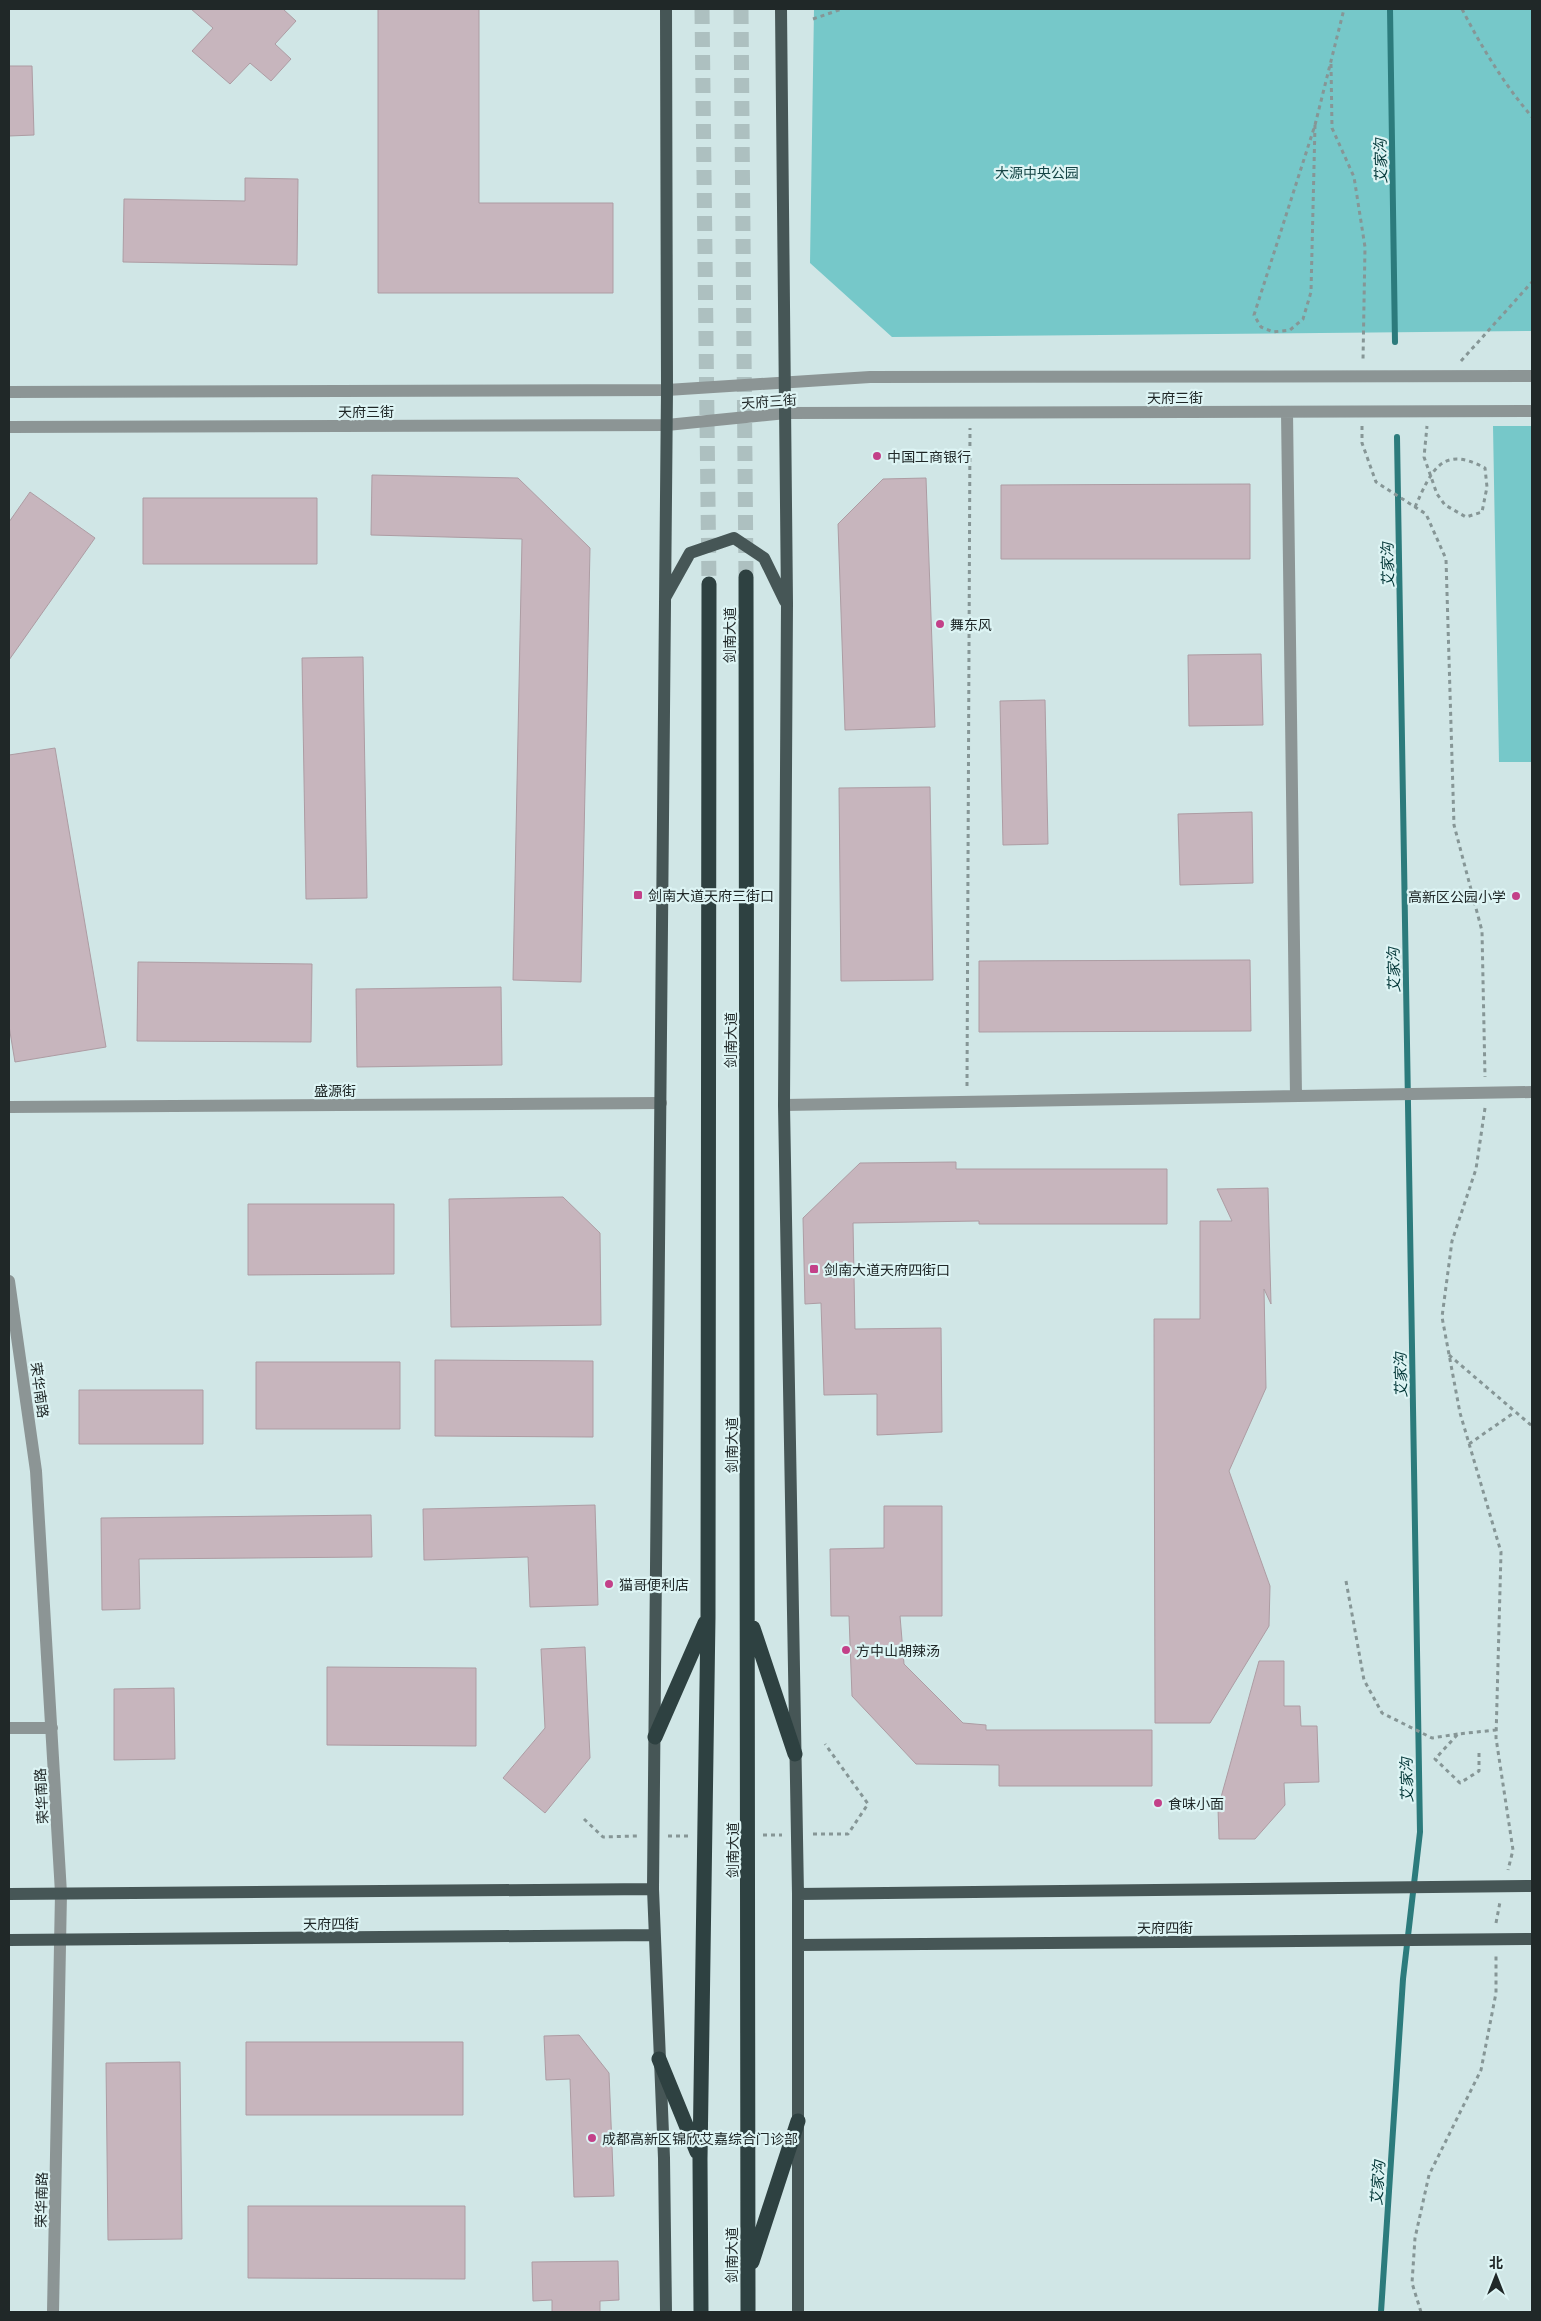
<svg xmlns="http://www.w3.org/2000/svg" width="1541" height="2321" font-family="Commissioner,'Noto Sans SC',sans-serif">
	<style>
		.green { fill: #76c8c9 }
		.lines { fill: none; stroke-linecap: round; stroke-linejoin: round }
		.stream { stroke: #2c7b7c; stroke-width: 6 }
		.building { fill: #c7b5bd; stroke: #ad9ca3 }
		.highway-tunnel { stroke: #adc0c0; stroke-width: 15; stroke-dasharray: 15 8; stroke-linecap: butt }
		.path { stroke: #869696; stroke-width: 3; stroke-dasharray: 4 4; stroke-linecap: butt }
		.minor { stroke: #8c9595; stroke-width: 12 }
		.major { stroke: #465656; stroke-width: 12 }
		.highway { stroke: #2e4141; stroke-width: 15 }
		.poi-dot { fill: #c34189; stroke: #ddf4f4; stroke-width: 2 }
		.labels { text-anchor: middle; dominant-baseline: central; stroke-width: 4.5; stroke-linejoin: round; paint-order: stroke }
		.park-label { font-size: 14px; fill: #164546; stroke: #ddf4f4 }
		.street-label { font-size: 14px; fill: #202828; stroke: #ddf4f4 }
		.poi-label { font-size: 14px; fill: #202828; stroke: #ddf4f4; text-anchor: start }
		.water-label { font-size: 15px; font-style: italic; fill: #023637; stroke: #ddf4f4 }
	</style>
	<rect width="100%" height="100%" fill="#d0e6e6"/>
	<path class="green" d="M814,9H1532V331L892,337L810,263Z
		M1493,426H1532V762H1499Z"/>
	<g class="lines">
		<path class="stream" d="M1390,9L1395,342
			M1381,2312L1403,1979L1420,1832L1397,437"/>
	</g>
	<path class="building" d="M191,9H283L296,21L275,44L291,59L271,81L250,63L230,84L192,51L213,28Z
		M378,9H479V203H613V293H378Z
		M9,66H32L34,135L9,136Z
		M245,178L298,179L297,265L123,262L124,199L245,201Z
		M372,475L518,478L590,548L581,982L513,980L522,539L371,535Z
		M926,478L935,727L845,730L838,524L883,479Z
		M1250,484V559H1001V485Z
		M30,492L95,538L9,660V522Z
		M143,498H317V564H143Z
		M1261,654L1263,725L1189,726L1188,655Z
		M363,657L367,898L306,899L302,658Z
		M1045,700L1048,844L1003,845L1000,701Z
		M55,748L106,1047L15,1062L9,1026V755Z
		M930,787L933,980L841,981L839,788Z
		M1252,812L1253,883L1180,885L1178,814Z
		M1250,960L1251,1031L979,1032V961Z
		M138,962L312,964L311,1042L137,1041Z
		M501,987L502,1065L357,1067L356,989Z
		M956,1162V1169H1167V1224H979V1221L853,1223L855,1329L941,1328L942,1432L877,1435V1394L824,1395L821,1303L805,1304L803,1218L860,1163Z
		M1268,1188L1271,1304L1264,1289L1266,1388L1229,1471L1270,1586L1269,1626L1210,1723H1155L1154,1319H1200V1221H1232L1217,1189Z
		M563,1197L600,1233L601,1325L451,1327L449,1199Z
		M248,1204H394V1274L248,1275Z
		M435,1360L593,1361V1437L435,1436Z
		M256,1362H400V1429H256Z
		M79,1390H203V1444H79Z
		M595,1505L598,1605L530,1607L528,1557L424,1560L423,1509Z
		M884,1506H942V1616H900L904,1664L963,1723L986,1725V1730H1152V1786H999V1765L916,1764L852,1696L849,1616H831L830,1549L884,1548Z
		M371,1515L372,1557L139,1559L140,1609L102,1610L101,1518Z
		M585,1647L590,1758L545,1813L503,1778L545,1728L541,1649Z
		M1259,1661H1284V1706H1300L1301,1726H1317L1319,1782L1284,1783L1285,1805L1255,1839H1219L1218,1808Z
		M327,1667L476,1668V1746L327,1745Z
		M174,1688L175,1759L114,1760V1689Z
		M579,2035L609,2073L614,2196L574,2197L570,2079L546,2080L544,2036Z
		M246,2042H463V2115H246Z
		M180,2062L182,2239L108,2240L106,2063Z
		M248,2206H465V2279L248,2278Z
		M618,2261L619,2300L600,2301V2312H552V2300L533,2301L532,2262Z"/>
	<g class="lines">
		<path class="highway-tunnel" d="M702,9L709,584
			M741,9L746,577"/>
		<path class="path" d="M1462,9C1482,48 1504,84 1532,117
			M813,19L842,9
			M1331,64L1332,128L1354,177L1365,247L1363,360
			M1315,125L1311,292L1303,319L1290,330L1273,332L1261,327L1254,315L1315,125L1344,9
			M1461,361L1532,282
			M1362,426V443L1376,482L1426,514L1446,559L1454,825L1482,931L1485,1077
			M1415,507C1431,472 1441,444 1485,468L1487,487L1482,512L1466,517L1445,505L1437,494L1424,457L1427,426
			M967,1086L970,428
			M1485,1108L1476,1169L1452,1241L1442,1317L1460,1413L1501,1552L1496,1738L1513,1850L1508,1870
			M1449,1355L1532,1426
			M1469,1444L1515,1412
			M1346,1581L1364,1680L1382,1713L1432,1738L1458,1734
			M1479,1753V1771L1460,1783L1435,1759L1458,1734L1496,1730
			M584,1819L603,1837L637,1836
			M813,1834H848L868,1804L825,1744
			M763,1835H782
			M668,1836H689
			M1496,1923L1500,1902
			M1421,2312L1412,2283L1415,2238L1429,2175L1481,2070L1496,1993V1954"/>
		<path class="minor" d="M9,392L667,390L870,377L1532,376
			M1287,412L1296,1096
			M9,427L667,425L786,413L1532,411
			M784,1105L1532,1092
			M9,1107L661,1103
			M9,1281L36,1471L61,1893L53,2312
			M9,1728H52"/>
		<path class="major" d="M666,9L667,390L653,1889L664,2158L666,2312
			M781,9L787,603L784,1105L798,1894V2312
			M666,596L690,553L734,538L764,558L785,601
			M9,1894L653,1889
			M798,1894L1532,1886
			M9,1940L654,1935
			M798,1945L1532,1939"/>
		<path class="highway" d="M746,577L748,2312
			M753,1628L795,1754
			M655,1737L705,1623
			M659,2059L697,2152
			M752,2262L798,2121
			M701,2312L700,2159L708,1617L709,584"/>
	</g>
	<g class="poi-dot">
		<circle cx="877" cy="456" r="5"/>
		<circle cx="940" cy="624" r="5"/>
		<rect x="633" y="890" width="10" height="10" rx="2.5"/>
		<circle cx="1516" cy="896" r="5"/>
		<rect x="809" y="1264" width="10" height="10" rx="2.5"/>
		<circle cx="609" cy="1584" r="5"/>
		<circle cx="846" cy="1650" r="5"/>
		<circle cx="1158" cy="1803" r="5"/>
		<circle cx="592" cy="2138" r="5"/>
	</g>
	<g class="labels">
		<g class="park-label">
			<text x="1037" y="172">大源中央公园</text>
		</g>
		<g class="street-label">
			<text x="1175" y="397">天府三街</text>
			<text transform="translate(769 401) rotate(-4)">天府三街</text>
			<text x="366" y="411">天府三街</text>
			<text transform="translate(729 635) rotate(-90)">剑南大道</text>
			<text transform="translate(730 1040) rotate(-90)">剑南大道</text>
			<text x="335" y="1090">盛源街</text>
			<text transform="translate(40 1390) rotate(82)">荣华南路</text>
			<text transform="translate(731 1445) rotate(-90)">剑南大道</text>
			<text transform="translate(41 1796) rotate(-93)">荣华南路</text>
			<text transform="translate(732 1850) rotate(-90)">剑南大道</text>
			<text x="331" y="1923">天府四街</text>
			<text x="1165" y="1927">天府四街</text>
			<text transform="translate(41 2200) rotate(-89)">荣华南路</text>
			<text transform="translate(731 2255) rotate(-90)">剑南大道</text>
		</g>
		<g class="poi-label">
			<text x="887" y="456">中国工商银行</text>
			<text x="950" y="624">舞东风</text>
			<text x="648" y="895">剑南大道天府三街口</text>
			<text x="1506" y="896" text-anchor="end">高新区公园小学</text>
			<text x="824" y="1269">剑南大道天府四街口</text>
			<text x="619" y="1584">猫哥便利店</text>
			<text x="856" y="1650">方中山胡辣汤</text>
			<text x="1168" y="1803">食味小面</text>
			<text x="602" y="2138">成都高新区锦欣艾嘉综合门诊部</text>
		</g>
		<g class="water-label">
			<text transform="translate(1380 161) rotate(-91)">艾家沟</text>
			<text transform="translate(1387 565) rotate(-91)">艾家沟</text>
			<text transform="translate(1393 970) rotate(-91)">艾家沟</text>
			<text transform="translate(1400 1375) rotate(-91)">艾家沟</text>
			<text transform="translate(1406 1780) rotate(-91)">艾家沟</text>
			<text transform="translate(1377 2183) rotate(-86)">艾家沟</text>
		</g>
	</g>
	<rect width="1541" height="2321" fill="none" stroke="#202828" stroke-width="20"/>
	<g transform="translate(1496 2276)" stroke="#ddf4f4" stroke-width="4" paint-order="stroke">
	<path d="M0-4L9 19L0 12L-9 19Z" fill="#202828"/>
	<text y="-8" font-size="14" font-weight="bold" text-anchor="middle" fill="#202828">北</text>
	</g>
</svg>
